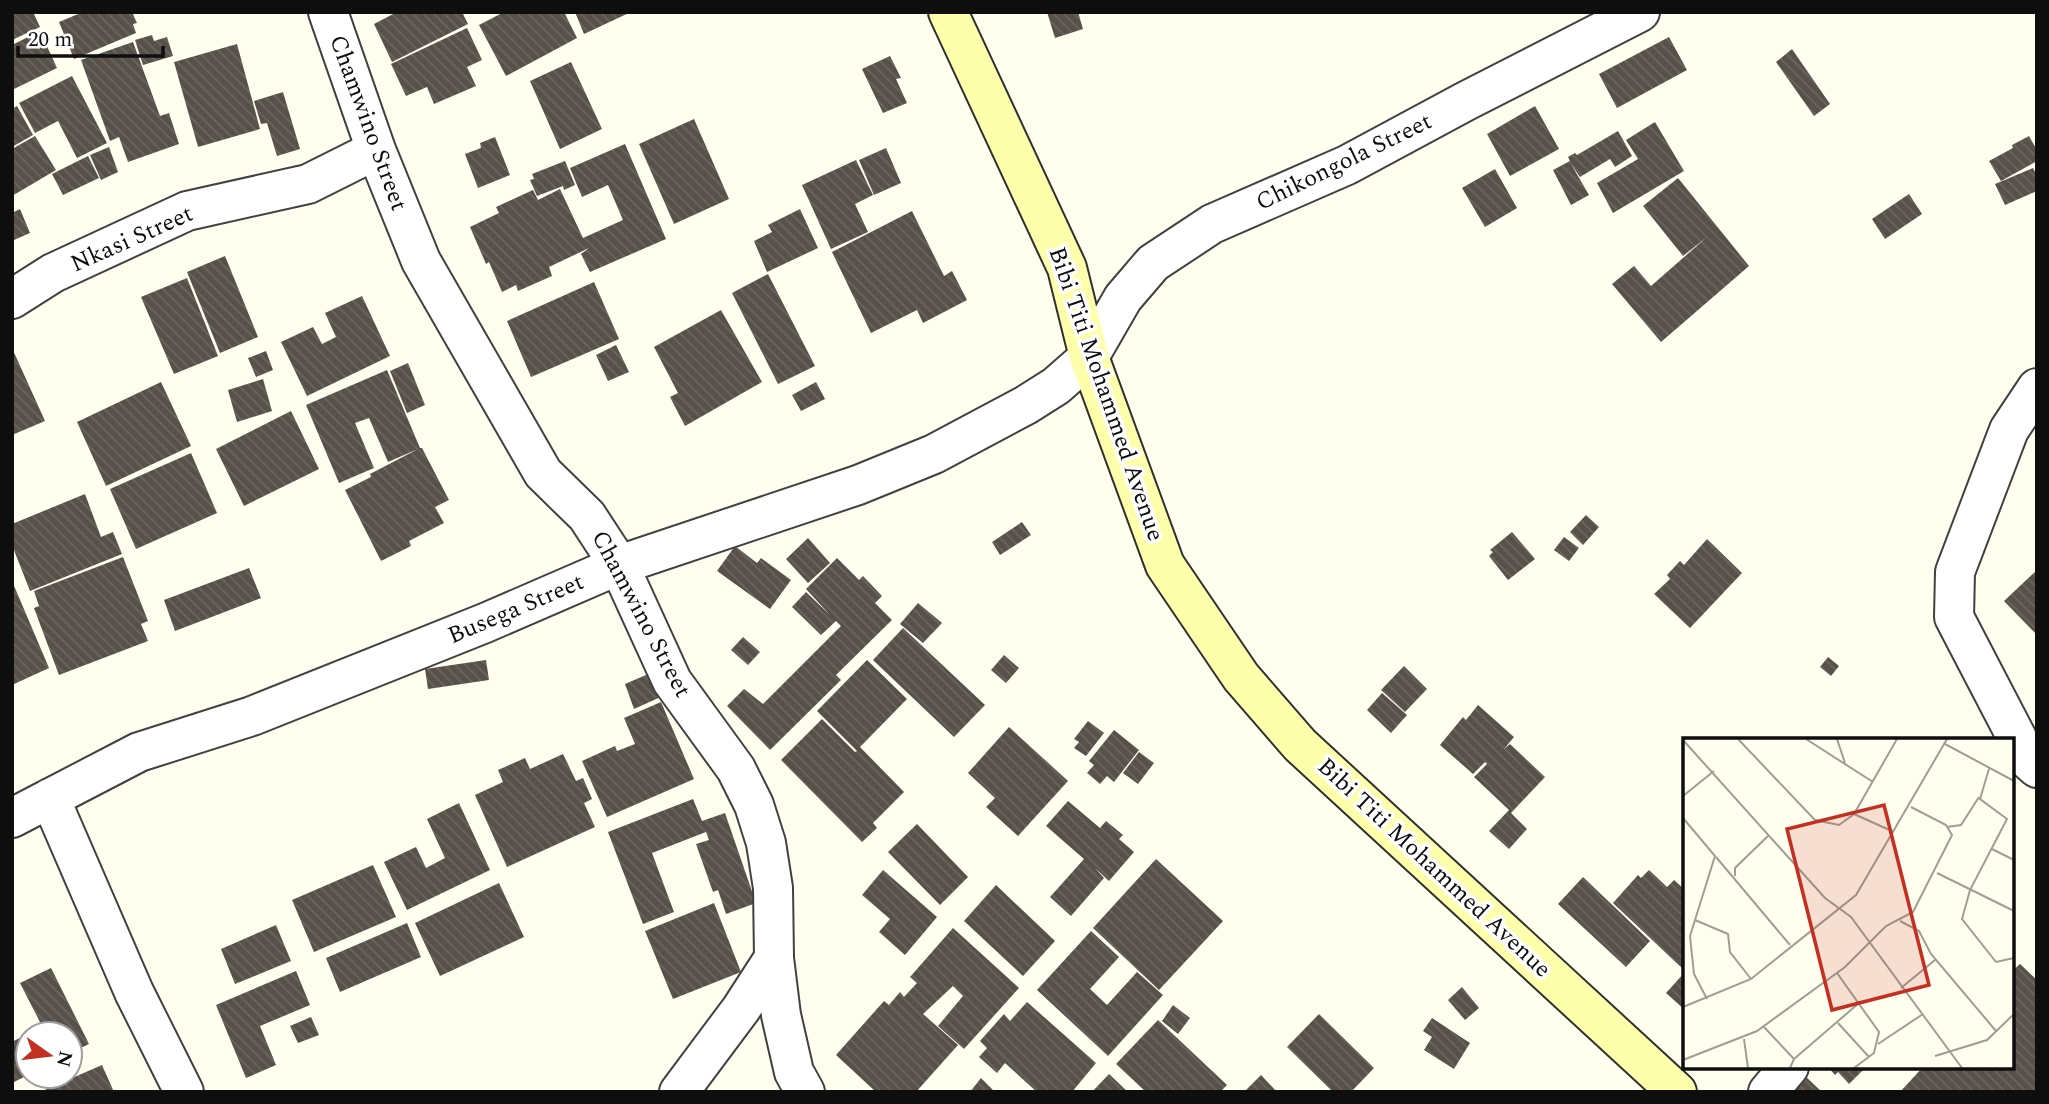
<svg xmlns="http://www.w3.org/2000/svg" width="2049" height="1104" font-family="Spectral,serif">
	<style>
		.building { fill: url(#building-back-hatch) }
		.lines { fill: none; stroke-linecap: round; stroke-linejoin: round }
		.street-casing { stroke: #414141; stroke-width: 42 }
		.secondary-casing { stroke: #303030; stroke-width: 42 }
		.street { stroke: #fff; stroke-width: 38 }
		.secondary { stroke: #fdffaa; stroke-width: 38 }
		.labels { text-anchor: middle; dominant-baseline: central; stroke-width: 7; stroke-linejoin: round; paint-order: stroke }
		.street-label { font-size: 24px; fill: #0e0e0e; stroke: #fff }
		.inset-road { fill: none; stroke: #9f9e95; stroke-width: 2 }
		.view { fill: #c32f21; fill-opacity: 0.15; stroke: #c32f21; stroke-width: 3.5 }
		.inset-edge { fill: none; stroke: #0e0e0e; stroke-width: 3.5 }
	</style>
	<defs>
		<pattern id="building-back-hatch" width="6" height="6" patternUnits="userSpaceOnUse" patternTransform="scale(1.75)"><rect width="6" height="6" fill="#57514a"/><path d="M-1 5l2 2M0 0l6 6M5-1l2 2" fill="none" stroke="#6a6560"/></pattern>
	</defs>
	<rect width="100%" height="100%" fill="#fffeef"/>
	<path class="building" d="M12,12H33L40,27L12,40Z
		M83,12H132L137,23L133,24L136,33L74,59L59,22Z
		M397,12H462L468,24L392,62L374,24Z
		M504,12H564L577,38L506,76L479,25Z
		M575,12H631L584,34Z
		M1047,12H1078L1083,29L1055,38Z
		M467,28L482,60L467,67L476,86L434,104L427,87L406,96L391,64Z
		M40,31L57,68L12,90V45Z
		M152,35L154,41L167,37L173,56L143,65L135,40Z
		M1669,37L1687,70L1617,108L1599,74Z
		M133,42L160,116L169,113L179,144L128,162L119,137L110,141L81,60Z
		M237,44L260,129L198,147L174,62Z
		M1792,49L1830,104L1814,116L1776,62Z
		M890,56L901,78L896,79L907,103L883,113L862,69Z
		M571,62L602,129L560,149L530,81Z
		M72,76L107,143L77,158L58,121L35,133L19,103Z
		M283,92L300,149L277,156L267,123L261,124L254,101Z
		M17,106L33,135L12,147V109Z
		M1535,106L1559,149L1510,176L1487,134Z
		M694,119L729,199L674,224L639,144Z
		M1655,122L1684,171L1613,213L1597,183L1638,159L1626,140Z
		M1618,131L1632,156L1615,167L1610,159L1580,177L1571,164L1589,195L1571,205L1553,170L1570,161L1568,157L1575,153L1577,155Z
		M35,136L56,170L12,196V149Z
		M2029,136L2037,150V161L2001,181L1989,161L2013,148L2012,145Z
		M495,137L510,175L478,188L465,154L481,148L480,143Z
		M625,144L666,239L590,272L581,254L589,248L549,267L552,276L518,291L516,285L502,292L489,262L486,264L470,227L499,213L496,207L533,190L538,200L560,189L583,238L623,220L608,185L582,197L570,168Z
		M109,147L118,172L101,180L90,155Z
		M886,148L901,183L874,195L859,160Z
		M88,156L99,178L63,195L52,174Z
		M856,160L873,195L855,204L868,232L831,249L802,185Z
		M565,161L575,185L564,190L563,186L537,196L530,180L534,179L532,174Z
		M2033,168L2035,172H2037V191L2005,205L1995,184Z
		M1495,169L1517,208L1485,227L1462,188Z
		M1678,178L1749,266L1661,342L1612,284L1634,266L1651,286L1707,237L1683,256L1643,206Z
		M1909,194L1922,214L1885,239L1872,219Z
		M20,209L30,233L14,240L12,237V213Z
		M800,209L818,248L767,272L754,241L772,232L768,225Z
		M912,211L944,276L952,271L967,300L923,323L917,310L871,333L832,252Z
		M225,256L258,337L220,353L187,272Z
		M768,274L815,366L778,384L732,293Z
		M187,278L218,356L174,374L141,297Z
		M594,282L619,339L531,377L507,321Z
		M362,296L390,356L307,396L281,342L313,327L322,344L336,337L325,313Z
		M721,310L762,382L685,426L670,397L678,393L654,347Z
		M616,345L629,372L608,381L596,355Z
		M12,348L45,421L12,435Z
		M266,351L273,370L256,377L248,358Z
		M408,363L425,405L407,413L390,371Z
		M387,370L420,448H422L449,500L435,507L444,523L409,541L411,546L381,561L345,490L371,477L370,474L418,449L388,462L369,418L355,423L374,468L339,483L306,405Z
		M263,379L272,411L237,422L228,390Z
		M161,382L191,446L106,486L77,422Z
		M816,382L825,399L801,411L792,395Z
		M291,411L319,469L244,506L216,449Z
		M191,453L217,513L136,549L110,489Z
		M85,494L101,537L113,532L122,554L30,591L12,545V524Z
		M1586,515L1599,527L1583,545L1570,532Z
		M1022,522L1031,535L1000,555L992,542Z
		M1512,532L1535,559L1508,580L1489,556L1493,552L1490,550Z
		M1564,537L1579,548L1569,561L1554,550Z
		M808,538L830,563L808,583L786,559Z
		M1707,539L1742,573L1690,628L1654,594L1670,579L1667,575L1680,561L1684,565Z
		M735,546L757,563L761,558L791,580L770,609L717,571Z
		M123,557L148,621L141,624L148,641L59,675L34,608L39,606L34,591Z
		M837,558L859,580L863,576L882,596L875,603L892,620L836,675L841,680L770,750L727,706L744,689L763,704L841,626L836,621L821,635L792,607L806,592L830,615L806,589Z
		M249,568L261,598L175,631L164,600Z
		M2037,570V635L2004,601Z
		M12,581L49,668L12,685Z
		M918,603L942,623L923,643L900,624Z
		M903,628L985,705L954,737L873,660Z
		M743,637L760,652L748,665L731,650Z
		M1004,655L1019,668L1006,683L991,670Z
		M1828,657L1839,666L1831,676L1820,667Z
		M486,660L489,680L428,689L425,669Z
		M867,660L907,699L860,747L904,792L873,823L877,828L862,842L781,760L822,719L855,752L857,751L817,711Z
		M1404,666L1427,689L1405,712L1381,690Z
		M653,672L663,696L634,709L625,684Z
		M1382,693L1407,715L1391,733L1367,710Z
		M661,702L694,779L607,817L582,761L615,746L617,751L635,744L624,718Z
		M1478,705L1514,737L1504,749L1510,744L1545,777L1511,813L1527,829L1509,849L1489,831L1509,810L1474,777L1487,764L1485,762L1492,755L1473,774L1440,745L1463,717L1466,720Z
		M1088,721L1104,733L1086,756L1074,748L1079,742L1074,739Z
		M1009,727L1068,781L1018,836L986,807L995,798L968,773Z
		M1114,730L1139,750L1114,782L1107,776L1100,784L1087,773L1094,765L1089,761Z
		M1139,752L1154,763L1138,784L1123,773Z
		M563,754L576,781L583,778L592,799L584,803L595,827L507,867L475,795L503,782L498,770L525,758L530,769Z
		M693,799L702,821L725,813L756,903L726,914L718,890L713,892L696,844L709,840L706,832L652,853L674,912L643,924L608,832Z
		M1068,801L1100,828L1106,821L1123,835L1119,839L1134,852L1109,881L1095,868L1104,878L1071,916L1050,897L1084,859L1046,826Z
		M459,803L490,870L407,910L384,862L416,847L426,868L445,858L427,819Z
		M917,824L968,877L940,905L888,852Z
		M1156,859L1223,921L1159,990L1093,928Z
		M373,865L396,917L314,952L292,900Z
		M883,870L937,917L905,955L879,932L890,919L862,895Z
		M1649,870L1667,887L1674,880L1685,890V971L1613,903L1638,875L1641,878Z
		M1583,877L1650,941L1626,967L1558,904Z
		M499,883L524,937L440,976L415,923Z
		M996,885L1055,941L1023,976L964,921Z
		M714,903L741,972L673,999L645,931Z
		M407,923L421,957L340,992L326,958Z
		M276,925L291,961L235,984L221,949Z
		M953,928L1019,988L964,1049L938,1026L963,996L953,986L923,1014L958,1045L916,1092H876L836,1055L884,1001L889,1005L900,992L904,997L917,983L910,977Z
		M1091,931L1119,957L1090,989L1107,1005L1137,972L1163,995L1108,1056L1037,990Z
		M2020,964L2037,980V1092H1900L1923,1067H2012V971Z
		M51,968L89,1044L70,1053V1034H28V1075L12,1083V1042L42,1026L20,983Z
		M296,971L310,1005L260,1026L276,1065L246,1078L216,1005Z
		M1685,972V1010L1666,993Z
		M1462,987L1479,1008L1465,1020L1448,1000Z
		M1027,1002L1096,1063L1072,1092H1037L1005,1063L997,1073L979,1057L987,1048L980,1041L1004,1014L1010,1021Z
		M1173,1005L1190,1018L1178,1034L1162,1021Z
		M1319,1014L1374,1068L1351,1092H1333L1287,1047Z
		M311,1017L319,1035L298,1043L290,1026Z
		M1432,1018L1470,1043L1454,1069L1424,1050L1432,1037L1423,1031Z
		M1158,1020L1227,1085L1220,1092H1146L1116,1064Z
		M102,1065L114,1092H40Z
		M1828,1067H1866L1849,1084L1838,1072L1835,1075Z
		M1109,1074L1128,1092H1092Z
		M1261,1075L1277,1092H1244Z
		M1804,1075L1822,1092H1788Z
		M981,1078L993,1090L991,1092H970Z"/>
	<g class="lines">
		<g class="street-casing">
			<path id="street" d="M328,12L376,150L421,261L543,473L587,516L619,565L672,681L736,769L754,805L766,843L773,888L774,958L781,1015L794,1072L805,1092
				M12,299L53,273L187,211L308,184L376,150
				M2037,388L2009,430L1955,572L1954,617L2029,761L2037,768
				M50,798L134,992L184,1092
				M12,818L139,752L252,716L485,623L619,565L858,485L934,454L1026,405L1056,386L1089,357L1123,298L1153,263L1212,224L1347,165L1466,101L1640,12
				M679,1092L741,1009L774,958
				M1768,1092L1789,1067"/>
		</g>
		<g class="secondary-casing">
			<path id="secondary" d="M948,12L1067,268L1089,357L1165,565L1241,677L1300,745L1677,1092"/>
		</g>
		<use href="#street" class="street"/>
		<use href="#secondary" class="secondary"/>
	</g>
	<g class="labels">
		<g class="street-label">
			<text transform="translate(368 123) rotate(70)">Chamwino Street</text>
			<text transform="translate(1344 162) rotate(-26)">Chikongola Street</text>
			<text transform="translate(132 239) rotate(-24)">Nkasi Street</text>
			<text transform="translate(1106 394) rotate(71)">Bibi Titi Mohammed Avenue</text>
			<text transform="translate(516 609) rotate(-23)">Busega Street</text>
			<text transform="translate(641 614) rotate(62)">Chamwino Street</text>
			<text transform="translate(1434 868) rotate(43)">Bibi Titi Mohammed Avenue</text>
		</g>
	</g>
	<g transform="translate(1683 738)">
		<rect width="331" height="331" fill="#fffeef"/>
		<path class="inset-road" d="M55,1L132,82L156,87L171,76L214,1M123,1L190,44M154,1L162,25M0,2L142,160L168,179L279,330M262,6L331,43M306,31L297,61L324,81L287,152L279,181L313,224L331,220M0,58L31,33M171,76L211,94M0,80L32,118L7,198L11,236L24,261M264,89L278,87L296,59M309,111L331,122M33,119L107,207M254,135L331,173M52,138V130L86,97M12,182L45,196L47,214L68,241M217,183L236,193L248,216L313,293M154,235L196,294L191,315L171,330M218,250L252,222M0,269L68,241L173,157L264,1M155,285L186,319M81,289L111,321L107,330M61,301L65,330M195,306L240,276M252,318L304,302L331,276M111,321L176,265M0,322L74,293L162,229L203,188L230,174L269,97L263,87L228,69"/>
		<path class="view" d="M201,67L246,247L149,272L104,91Z"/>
		<rect width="331" height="331" class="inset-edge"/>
	</g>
	<rect width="2049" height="1104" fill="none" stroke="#0e0e0e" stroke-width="28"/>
	<g transform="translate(49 1055) rotate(104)"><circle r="33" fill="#ffffff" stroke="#9f9f9f" stroke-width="2"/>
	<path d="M0-5L12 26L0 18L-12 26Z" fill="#c32f21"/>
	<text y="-10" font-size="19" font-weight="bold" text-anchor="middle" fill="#0e0e0e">N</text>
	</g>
	<path d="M18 46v10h145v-10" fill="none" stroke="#0e0e0e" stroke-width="3.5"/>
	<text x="28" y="46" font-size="21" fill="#0e0e0e" stroke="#ffffff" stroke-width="5" paint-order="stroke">20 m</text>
</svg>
